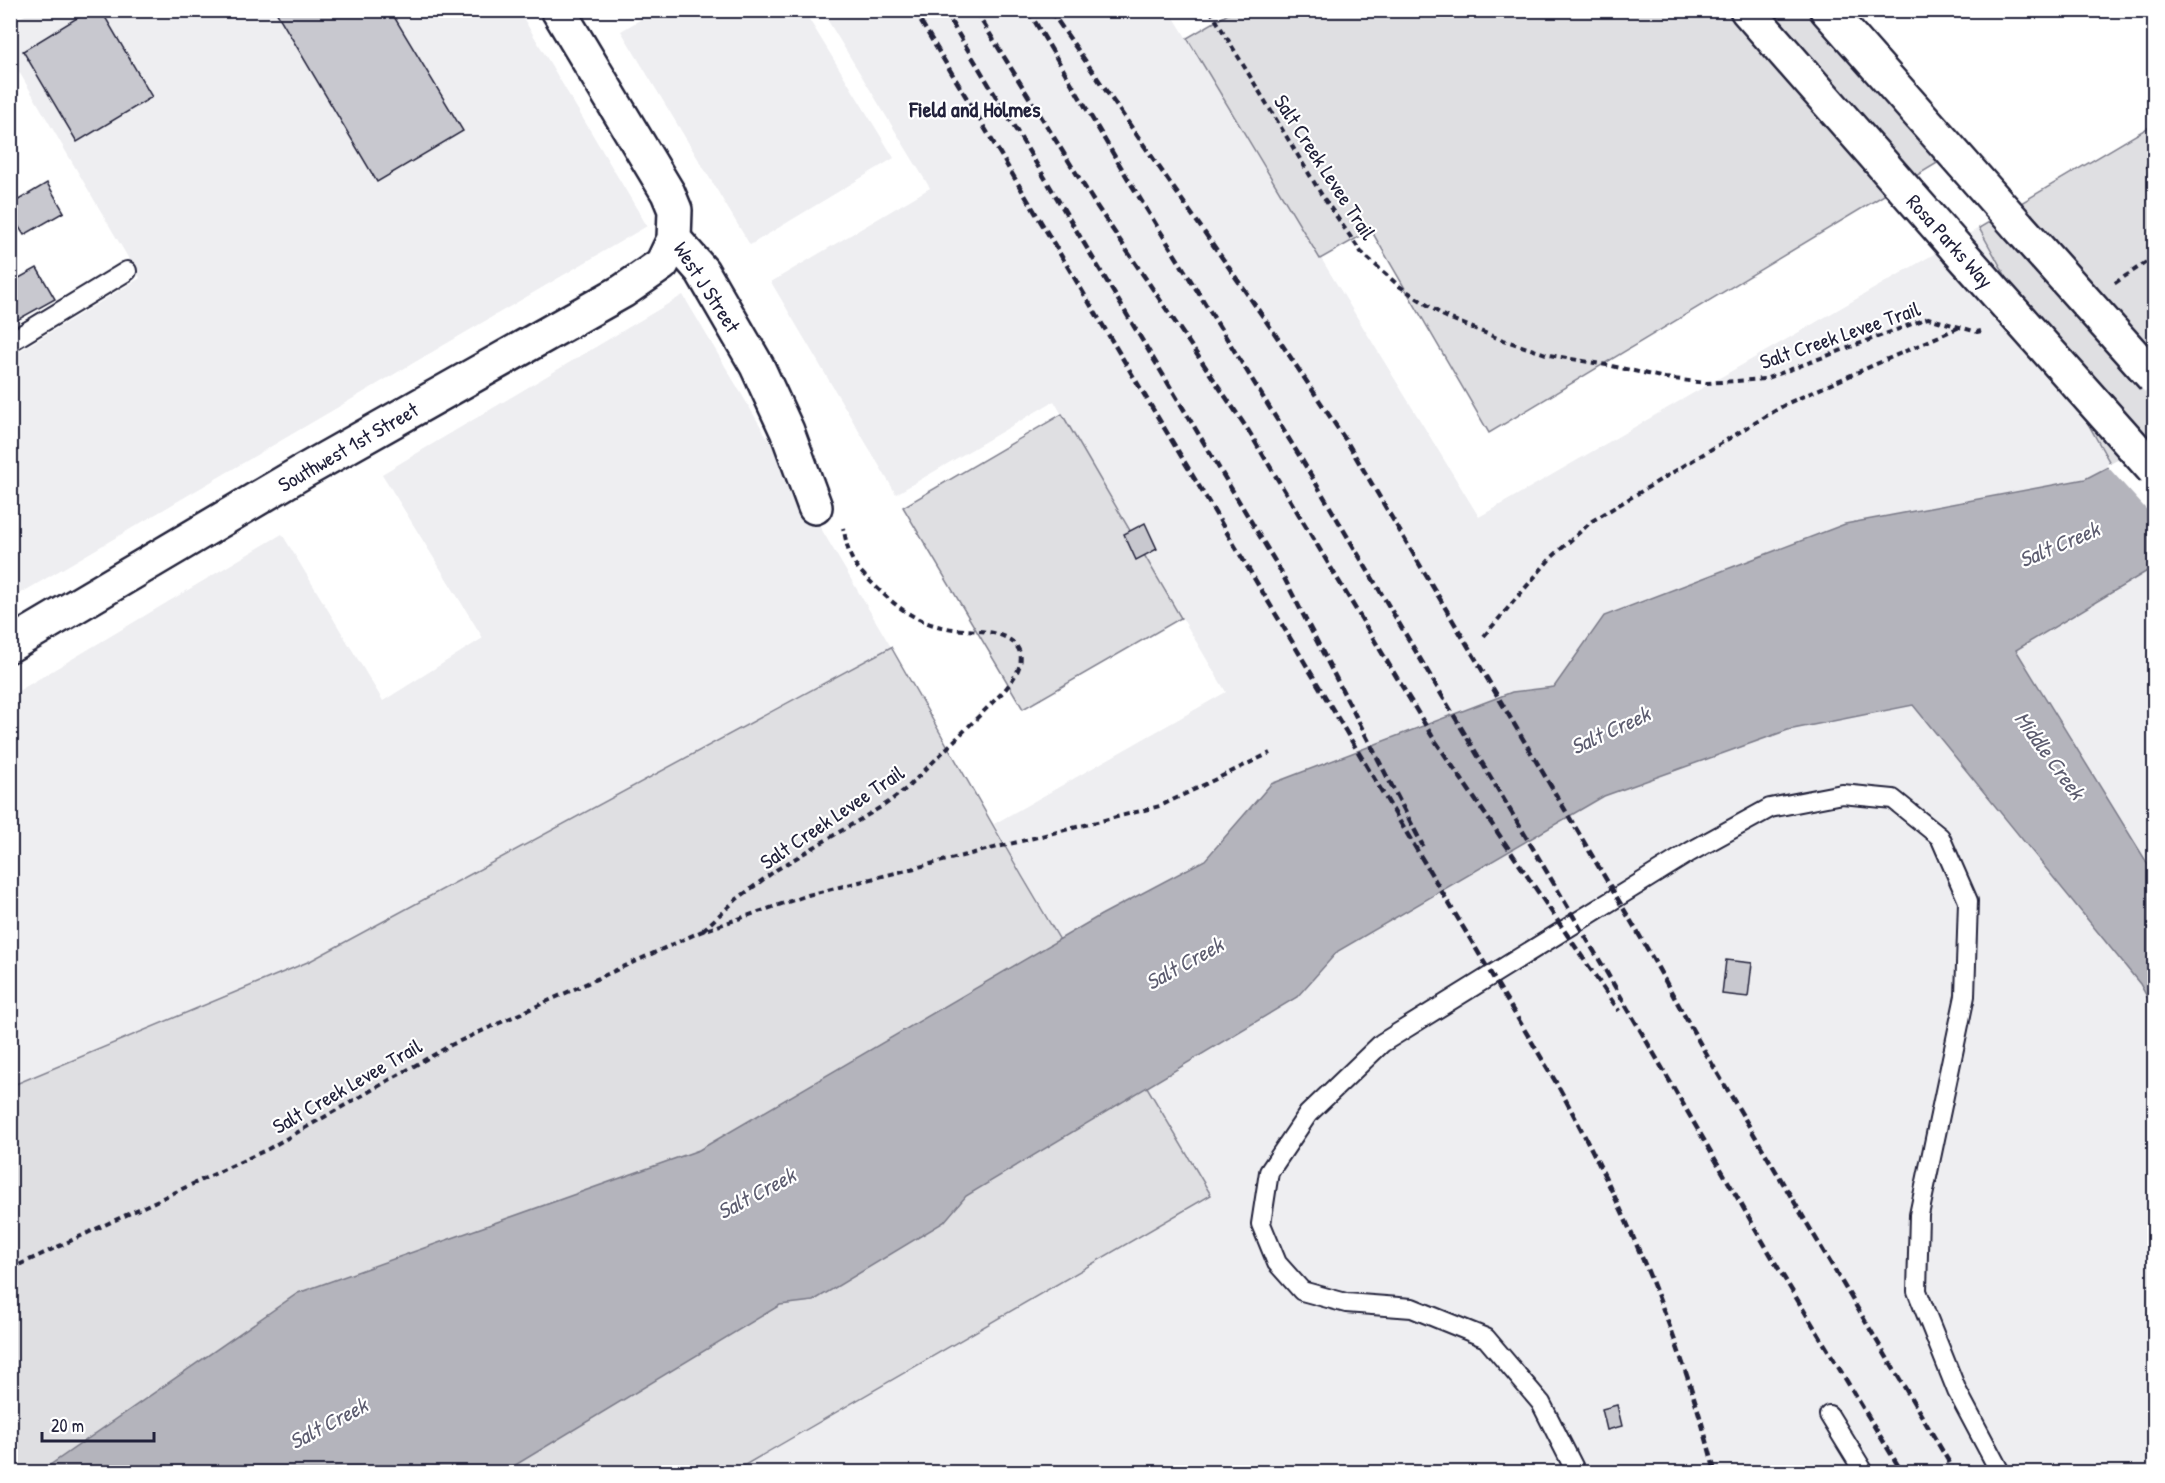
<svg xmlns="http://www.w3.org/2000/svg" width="2165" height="1483" font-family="'Patrick Hand',sans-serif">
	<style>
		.built { fill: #eeeef1 }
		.green { fill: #dfdfe2; stroke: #80808e; stroke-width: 1.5 }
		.water { fill: #b4b4bc; stroke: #7a7a88; stroke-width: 1.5 }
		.pier { fill: #fff }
		.building { fill: #c8c8cf; stroke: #22223b; stroke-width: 1.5 }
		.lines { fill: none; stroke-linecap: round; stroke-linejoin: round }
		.lane-casing { stroke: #22223b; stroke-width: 22 }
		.street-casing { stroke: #22223b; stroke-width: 38 }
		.highway-casing { stroke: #22223b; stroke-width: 38 }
		.path { stroke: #22223b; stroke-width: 4; stroke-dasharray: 6 4.5; stroke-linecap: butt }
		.lane { stroke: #fff; stroke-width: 18 }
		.street { stroke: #fff; stroke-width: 33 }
		.highway { stroke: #fff; stroke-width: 33 }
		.rail { stroke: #22223b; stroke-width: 4.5; stroke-dasharray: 9 4.5; stroke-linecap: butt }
		.highway-bridge-casing { stroke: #22223b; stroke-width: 38; stroke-linecap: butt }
		.highway-bridge { stroke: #fff; stroke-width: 33 }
		.labels { text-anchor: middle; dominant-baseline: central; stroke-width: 4.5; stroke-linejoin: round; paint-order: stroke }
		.street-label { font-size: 21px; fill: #22223b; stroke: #fff }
		.neighbourhood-label { font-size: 22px; font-weight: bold; fill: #22223b; stroke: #fff }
		.water-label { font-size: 22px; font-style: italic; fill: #5c5c6f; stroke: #fff }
	</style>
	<rect width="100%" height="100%" fill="#fff"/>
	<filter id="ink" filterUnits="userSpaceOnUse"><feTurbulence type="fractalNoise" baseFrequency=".0167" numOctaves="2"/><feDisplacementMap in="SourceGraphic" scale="12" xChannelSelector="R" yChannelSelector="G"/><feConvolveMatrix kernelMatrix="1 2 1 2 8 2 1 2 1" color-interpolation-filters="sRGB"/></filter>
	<g filter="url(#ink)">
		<path class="built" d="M33,10L519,11L647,226L11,599V356L140,278L11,58L10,24Z
			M655,11H804L894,158L750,245L621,31Z
			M822,11H1170L1479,517L1979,228L2154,542V1472H733L1211,1194L1022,876L994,824L1226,692L1054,401L896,494L771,282L930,188Z
			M683,295L891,647L310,961L11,1086L10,696L282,534L383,701L483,638L382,474Z"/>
		<path class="green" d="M1235,10L1853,11L1944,159L1489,433L1371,230L1320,259L1187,38Z
			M2154,124V542L1979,228Z
			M1062,414L1181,618L1023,709L903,507Z
			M891,647L1022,876L1211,1195L733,1472H11V1086L310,961Z"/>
		<path class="water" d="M2154,443V567L2016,650L2154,874V1010L2140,984L1913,705L1788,730L1604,796L1338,951L1297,997L966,1196L944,1222L813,1301L780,1305L504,1472H40L298,1293L699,1150L1101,915L1205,860L1271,784L1512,692L1554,687L1604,616L1845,524L2085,479Z"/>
		<path class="pier" d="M2154,440V518L2106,465Z"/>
		<path class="building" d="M90,10H101L152,97L77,142L23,51Z
			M275,10H390L463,131L377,182Z
			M47,183L64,212L24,235L10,213V205Z
			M37,268L55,299L10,324V283Z
			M1145,523L1157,549L1136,560L1124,534Z
			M1726,960L1752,963L1748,997L1722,994Z
			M1617,1405L1622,1426L1607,1430L1602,1409Z"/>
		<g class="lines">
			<g class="lane-casing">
				<path id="lane" d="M10,342L127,271
					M1829,1415L1864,1472
					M1576,1472L1541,1403L1486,1338L1412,1308L1346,1303L1302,1291L1277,1263L1261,1224L1269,1172L1308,1114L1382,1043L1690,852L1770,808L1842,794L1893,799L1940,837L1968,901L1965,996L1919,1215L1917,1291L1957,1391L2000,1472"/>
			</g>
			<g class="street-casing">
				<path id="street" d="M558,10L668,193L675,210L674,239L702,271L757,366L787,431L815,507
					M10,645L304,471L623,291L662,264L674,239"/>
			</g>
			<g class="highway-casing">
				<path id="highway" d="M1747,10L1957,249
					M1827,10L2018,226"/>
			</g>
			<path class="path" d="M1210,10L1323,197L1361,252L1399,286L1444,316L1497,338L1549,355L1612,366L1665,378L1706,383L1765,379L1928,318L1977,332L1981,331
				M2154,153L2148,165L2150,180H2154
				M2115,283L2154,257
				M1484,636L1550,559L1592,521L1788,403L1960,327
				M703,930L737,899L776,870L886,804L907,788L1004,691C1017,675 1031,655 1010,640C993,628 966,632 947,628C916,623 894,605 873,584C866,577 856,568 852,559C847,550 846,538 843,528
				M10,1269L268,1149L451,1045L700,932L808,895L1160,806L1270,753"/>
			<use href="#lane" class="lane"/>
			<use href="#street" class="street"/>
			<use href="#highway" class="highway"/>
			<path class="rail" d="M914,10L1557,1084C1625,1208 1681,1336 1715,1472
				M944,10L1279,568L1423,846
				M975,10L1094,202L1248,430L1432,736L1619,1011
				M1028,10L1131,184L1302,460L1607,973L1780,1271L1902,1472
				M1050,10L1275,334L1347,442L1648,950L1702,1047L1955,1472"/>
			<g class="highway-bridge-casing">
				<path id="highway-bridge" d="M2018,226L2154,378
					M1957,249L2154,470"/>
			</g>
			<use href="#highway-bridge" class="highway-bridge"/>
		</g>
	</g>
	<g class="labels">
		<g class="street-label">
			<text transform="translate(1325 167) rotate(57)">Salt Creek Levee Trail</text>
			<text transform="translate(1950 241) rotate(48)">Rosa Parks Way</text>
			<text transform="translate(707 287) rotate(57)">West J Street</text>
			<text transform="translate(1840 335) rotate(-19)">Salt Creek Levee Trail</text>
			<text transform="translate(348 447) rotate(-30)">Southwest 1st Street</text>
			<text transform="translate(832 817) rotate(-34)">Salt Creek Levee Trail</text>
			<text transform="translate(347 1086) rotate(-30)">Salt Creek Levee Trail</text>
		</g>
		<g class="neighbourhood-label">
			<text x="975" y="109">Field and Holmes</text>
		</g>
		<g class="water-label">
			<text transform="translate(2059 544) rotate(-23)">Salt Creek</text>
			<text transform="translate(1610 730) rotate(-25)">Salt Creek</text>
			<text transform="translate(2050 755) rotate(54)">Middle Creek</text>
			<text transform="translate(1184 963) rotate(-29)">Salt Creek</text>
			<text transform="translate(756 1193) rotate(-28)">Salt Creek</text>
			<text transform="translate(328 1423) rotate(-28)">Salt Creek</text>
		</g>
	</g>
	<rect width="2165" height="1483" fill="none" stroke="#fff" stroke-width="36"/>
	<rect x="18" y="18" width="2129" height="1447" fill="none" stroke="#22223b" stroke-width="2" filter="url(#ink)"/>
	<path d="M42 1432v9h112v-9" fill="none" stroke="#22223b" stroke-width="3"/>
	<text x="51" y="1432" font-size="18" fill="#22223b" stroke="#ffffff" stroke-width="4.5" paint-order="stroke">20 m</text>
</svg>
